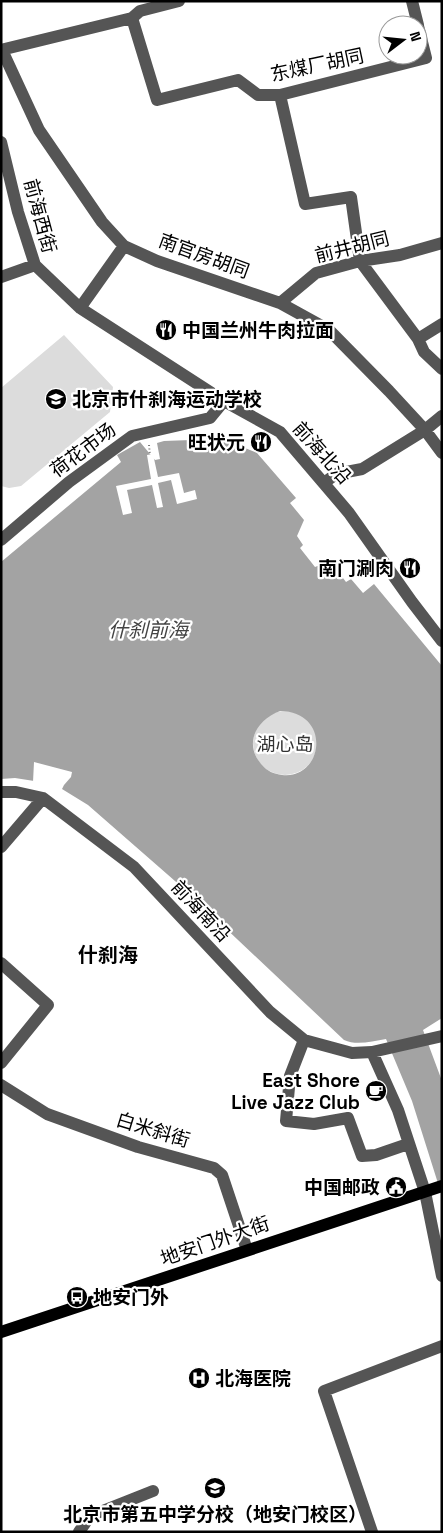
<svg xmlns="http://www.w3.org/2000/svg" width="443" height="1533" font-family="'Space Grotesk','Noto Sans SC',sans-serif">
	<style>
		.green { fill: #dcdcdc }
		.water { fill: #a3a3a3; fill-rule: evenodd }
		.pier { fill: #fff }
		.lines { fill: none; stroke-linecap: round; stroke-linejoin: round }
		.path { stroke: #777; stroke-width: 2; stroke-dasharray: 1 2.5; stroke-linecap: butt }
		.minor { stroke: #555; stroke-width: 12 }
		.major { stroke: #000; stroke-width: 12 }
		.labels { text-anchor: middle; dominant-baseline: central; stroke-width: 4.5; stroke-linejoin: round; paint-order: stroke }
		.street-label { font-size: 19px; fill: #000; stroke: #fff }
		.poi-label { font-size: 19px; font-weight: bold; fill: #000; stroke: #fff; text-anchor: start }
		.park-label { font-size: 19px; fill: #333; stroke: #fff }
		.water-label { font-size: 20px; font-style: italic; fill: #444; stroke: #fff }
		.neighbourhood-label { font-size: 20px; font-weight: bold; fill: #000; stroke: #fff }
	</style>
	<rect width="100%" height="100%" fill="#fff"/>
	<path class="green" d="M64,335L113,387L110,412L21,486L9,488L1,486V388Z
		M253 743a32 32 0 1 1 64 0a32 32 0 1 1-64 0Z"/>
	<path class="water" d="M223,434L233,443L257,453L296,498L290,503L304,520L297,536L303,545L300,548L315,567L330,561L346,582L351,579L363,593L374,584L442,666V1018L423,1030L442,1081V1196L412,1101L386,1039C372,1041 357,1046 344,1040L183,888L88,805L62,789L47,783L15,778L1,779V562L121,462L117,455L140,442L155,460L160,459L157,443L164,441L191,440ZM280,711C333,712 323,780 282,775C274,774 267,771 262,765C243,744 256,720 280,711Z"/>
	<path class="pier" d="M153,454L158,477L179,473L184,493L195,490L197,499L177,504L171,480L158,483L163,507L157,508L152,485L127,490L132,513L123,515L116,486L151,479L147,455Z
		M34,762L72,772L71,777L64,785L61,791L33,782Z"/>
	<g class="lines">
		<path class="path" d="M149,445L150,455"/>
		<path class="minor" d="M412,1L418,25
			M132,18L157,100L238,80L258,95H280L426,58L418,26
			M1,50L132,18L140,11L179,1
			M2,50L39,130L102,222L124,246L157,261L280,303L329,330L389,391L425,430L442,453
			M280,95L305,204L351,197L360,261L418,339L442,324
			M1,142L18,212L35,265L80,308L224,401L280,432L349,513L412,602L442,641
			M1,277L35,265
			M280,303L316,273L360,261L400,255L442,243
			M80,308L124,246
			M418,339L424,352L442,369
			M324,483L336,474L362,469L425,430L442,416
			M1,540L69,482L132,436L210,418L224,401
			M1,792H16L43,798L134,867L270,1012L304,1040L352,1053L372,1052L442,1036
			M1,847L43,798
			M1,963L48,1005L1,1063
			M304,1040L290,1076L286,1121L314,1124L348,1118L362,1156L376,1155L408,1144
			M372,1052L398,1110L425,1192L442,1276
			M1,1085L47,1114L138,1147L214,1168L222,1175L247,1250
			M79,1532L90,1516L153,1491
			M372,1532L324,1391L442,1346"/>
		<path class="major" d="M1,1332L442,1186"/>
	</g>
	<defs>
		<g id="restaurant-disc" transform="scale(1.125)"><circle r="9.5" fill="#000" stroke="#fff"/><path d="M-5-6h1v4h1v-4h1v4h1v-4h1v5L-1.5 .5V6h-2V.5L-5-1ZM5-6V6H3V1.5H1.5Q1.5-4 5-6Z" fill="#fff"/></g>
		<g id="school-disc" transform="scale(1.125)"><circle r="9.5" fill="#000" stroke="#fff"/><path d="M0-5L7-2L0 1L-7-2ZM-4 1L0 2.5L4 1V4Q0 6-4 4Z" fill="#fff"/></g>
		<g id="cafe-disc" transform="scale(1.125)"><circle r="9.5" fill="#000" stroke="#fff"/><path d="M-5.5-4.5H6V0H3Q3 3.5 0 3.5H-2.5Q-5.5 3.5-5.5 0ZM3-3.2v2h1.7v-2ZM-6 4.5H4V6H-6Z" fill="#fff"/></g>
		<g id="civic-disc" transform="scale(1.125)"><circle r="9.5" fill="#000" stroke="#fff"/><path d="M-.6-6.5H3V-4.5H.6V-3L4-1V1h2V6H-6V1h2V-1L-.6-3ZM-1.2 2.5V6h2.4V2.5Z" fill="#fff"/></g>
		<g id="bus-disc" transform="scale(1.125)"><circle r="9.5" fill="#000" stroke="#fff"/><path d="M-5-6H5V4H4V6H2V4H-2V6H-4V4H-5ZM-3.5-4V0h7V-4ZM-3.5 1.2v1.5H-2V1.2ZM2 1.2v1.5H3.5V1.2Z" fill="#fff"/></g>
		<g id="hospital-disc" transform="scale(1.125)"><circle r="9.5" fill="#000" stroke="#fff"/><path d="M-5-5h3v3.5h4V-5h3V5h-3V1.5h-4V5h-3Z" fill="#fff"/></g>
	</defs>
	<g fill-rule="evenodd">
		<use href="#restaurant-disc" x="166" y="330"/>
		<use href="#school-disc" x="56" y="399"/>
		<use href="#restaurant-disc" x="261" y="442"/>
		<use href="#restaurant-disc" x="410" y="568"/>
		<use href="#cafe-disc" x="376" y="1091"/>
		<use href="#civic-disc" x="396" y="1187"/>
		<use href="#bus-disc" x="77" y="1297"/>
		<use href="#hospital-disc" x="199" y="1378"/>
		<use href="#school-disc" x="215" y="1488"/>
	</g>
	<g class="labels">
		<g class="street-label">
			<text transform="translate(317 65) rotate(-12)">东煤厂胡同</text>
			<text transform="translate(40 216) rotate(75)">前海西街</text>
			<text transform="translate(352 247) rotate(-14)">前井胡同</text>
			<text transform="translate(204 256) rotate(20)">南官房胡同</text>
			<text transform="translate(83 450) rotate(-37)">荷花市场</text>
			<text transform="translate(322 453) rotate(48)">前海北沿</text>
			<text transform="translate(201 911) rotate(47)">前海南沿</text>
			<text transform="translate(153 1130) rotate(17)">白米斜街</text>
			<text transform="translate(215 1241) rotate(-19)">地安门外大街</text>
		</g>
		<g class="poi-label">
			<text x="182" y="330">中国兰州牛肉拉面</text>
			<text x="72" y="399">北京市什刹海运动学校</text>
			<text x="245" y="442" text-anchor="end">旺状元</text>
			<text x="394" y="568" text-anchor="end">南门涮肉</text>
			<text x="360" y="1080" text-anchor="end">East Shore<tspan x="360" dy="22">Live Jazz Club</tspan></text>
			<text x="380" y="1187" text-anchor="end">中国邮政</text>
			<text x="93" y="1297">地安门外</text>
			<text x="215" y="1378">北海医院</text>
			<text x="215" y="1514" text-anchor="middle">北京市第五中学分校（地安门校区）</text>
		</g>
		<g class="park-label">
			<text x="285" y="744">湖心岛</text>
		</g>
		<g class="water-label">
			<text x="148" y="630">什刹前海</text>
		</g>
		<g class="neighbourhood-label">
			<text x="108" y="955">什刹海</text>
		</g>
	</g>
	<rect width="443" height="1533" fill="none" stroke="#000000" stroke-width="5"/>
	<g transform="translate(403 40) rotate(74)"><circle r="24" fill="#ffffff" stroke="#999999"/>
	<path d="M0-4L9 19L0 12L-9 19Z" fill="#000000"/>
	<text y="-8" font-size="14" font-weight="bold" text-anchor="middle" fill="#000000">N</text>
	</g>
</svg>
